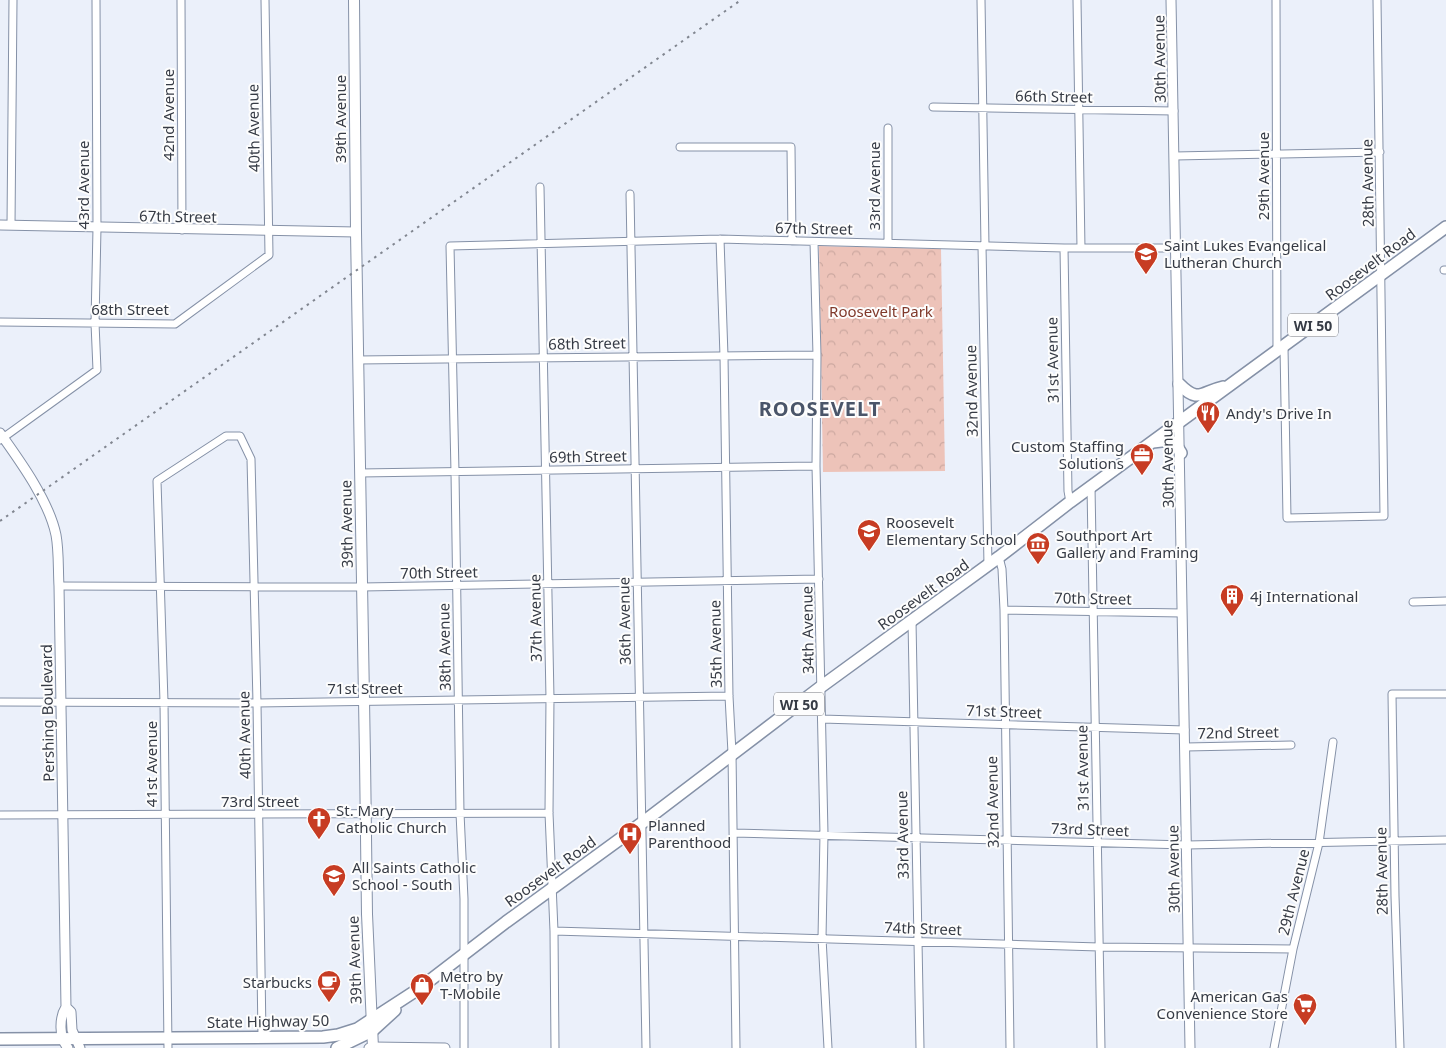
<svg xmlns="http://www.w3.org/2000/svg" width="1446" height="1048" font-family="'Noto Sans',sans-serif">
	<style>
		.park { fill: url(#park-crowns) }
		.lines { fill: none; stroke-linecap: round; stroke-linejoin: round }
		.minor-casing { stroke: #8591a7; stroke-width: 9 }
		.tertiary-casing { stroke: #8591a7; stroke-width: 11 }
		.secondary-casing { stroke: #8591a7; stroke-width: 12 }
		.primary-casing { stroke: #8591a7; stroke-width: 14 }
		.minor { stroke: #fff; stroke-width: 7 }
		.tertiary { stroke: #fff; stroke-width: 9 }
		.secondary { stroke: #fff; stroke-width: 10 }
		.primary { stroke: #fff; stroke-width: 11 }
		.rail { stroke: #818690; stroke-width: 2; stroke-dasharray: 2.5 5; stroke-linecap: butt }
		.labels { text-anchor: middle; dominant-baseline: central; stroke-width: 4; stroke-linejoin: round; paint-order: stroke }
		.shield { fill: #fdfdfd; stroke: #72757c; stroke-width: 1 }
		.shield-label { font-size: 14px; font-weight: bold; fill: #363b45 }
		.street-label { font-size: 15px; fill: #363b45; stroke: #fdfdfd }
		.poi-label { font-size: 15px; fill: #363b45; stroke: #fdfdfd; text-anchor: start }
		.park-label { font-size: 15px; fill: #80392b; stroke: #fdfdfd }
		.district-label { font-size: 20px; font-weight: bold; letter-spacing: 1px; fill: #4a5569; stroke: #fdfdfd }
	</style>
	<defs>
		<pattern id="park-crowns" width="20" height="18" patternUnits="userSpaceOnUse" patternTransform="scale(1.25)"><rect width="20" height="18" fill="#edc3b9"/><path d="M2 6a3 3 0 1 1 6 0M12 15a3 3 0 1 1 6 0" fill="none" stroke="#cca8a0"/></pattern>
	</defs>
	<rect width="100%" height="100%" fill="#ebf0fa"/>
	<path class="park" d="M819,246L941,249L945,471L823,472Z"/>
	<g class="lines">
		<g class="minor-casing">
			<path id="minor" d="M181,0L182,230
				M981,0L985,246
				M1077,0L1081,248
				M1276,0L1277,351
				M933,107L1174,111
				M888,128V243
				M680,147H791L792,241
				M1175,156L1380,152
				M540,187L550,698L549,813L554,931L555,1048
				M630,194L646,1048
				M11,225L13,0
				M720,239L724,356L729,696L732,753L736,1048
				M814,242L817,355L816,466L824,834L822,938L828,1048
				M982,246L988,565
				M1064,248L1068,491L1070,502
				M1444,270H1446
				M0,322L175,324L269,255L265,0
				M1284,347L1287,518L1384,516L1377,0
				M358,360L817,355
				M0,440L97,370L95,323L97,228L96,0
				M360,473L816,466
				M1091,487L1101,1048
				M999,557L1002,569L1004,610L1010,1048
				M59,586L362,587L819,579
				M1413,602L1446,601
				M1004,610L1182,613
				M912,621L920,1048
				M0,702L257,703L729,696
				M822,719L1185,730
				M1186,747L1291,745
				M0,815L549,813
				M734,833L1187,845L1446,840
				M554,931L1099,947L1293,949
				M168,1048L164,702L157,481L226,436H240L251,459L257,703L262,1036
				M464,1048V899L460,813L455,472L450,246L720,239L1064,248H1177
				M1274,1048L1293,949L1319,843L1333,742
				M1400,1048L1395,896L1392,694H1446"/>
		</g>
		<g class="tertiary-casing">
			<path id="tertiary" d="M1171,0L1190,1048
				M0,225L356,232
				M0,433C20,461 49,501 56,535C59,551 58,569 59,586L66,1007C59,1018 59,1038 68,1048
				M66,1007L71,1012L72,1030L80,1048
				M369,1048L373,1047L445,1048"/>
		</g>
		<g class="secondary-casing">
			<path id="secondary" d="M354,0L356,232L365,758L367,914L373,1048"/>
		</g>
		<g class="primary-casing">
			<path id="primary" d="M1179,384C1199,404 1201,392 1223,387
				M1153,442L1170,440L1176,445L1181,453
				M0,1039L323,1037L338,1035L357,1029L420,988L506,922L642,823L822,686L999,557L1070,502L1446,227
				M337,1048L372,1031L395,1010"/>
		</g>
		<use href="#minor" class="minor"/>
		<use href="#tertiary" class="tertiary"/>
		<use href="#secondary" class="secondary"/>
		<use href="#primary" class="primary"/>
		<path class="rail" d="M0,521L741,0"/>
	</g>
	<defs>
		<g id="school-pin" transform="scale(1.25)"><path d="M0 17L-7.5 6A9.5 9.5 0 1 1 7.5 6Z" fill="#c73c23" stroke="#fdfdfd"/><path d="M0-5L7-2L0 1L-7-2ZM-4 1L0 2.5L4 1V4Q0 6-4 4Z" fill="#fff"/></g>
		<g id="restaurant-pin" transform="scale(1.25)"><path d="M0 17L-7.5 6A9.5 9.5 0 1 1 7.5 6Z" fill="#c73c23" stroke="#fdfdfd"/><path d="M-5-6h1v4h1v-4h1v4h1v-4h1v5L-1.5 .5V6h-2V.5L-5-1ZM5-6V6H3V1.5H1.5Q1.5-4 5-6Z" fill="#fff"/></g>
		<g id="office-pin" transform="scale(1.25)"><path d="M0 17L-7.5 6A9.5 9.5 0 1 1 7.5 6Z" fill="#c73c23" stroke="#fdfdfd"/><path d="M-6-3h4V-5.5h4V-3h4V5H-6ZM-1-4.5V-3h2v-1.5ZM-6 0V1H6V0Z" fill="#fff"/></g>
		<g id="museum-pin" transform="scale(1.25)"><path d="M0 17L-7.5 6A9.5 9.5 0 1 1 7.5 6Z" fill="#c73c23" stroke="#fdfdfd"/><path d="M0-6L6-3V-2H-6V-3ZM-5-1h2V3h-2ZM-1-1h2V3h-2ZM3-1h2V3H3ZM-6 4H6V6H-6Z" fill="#fff"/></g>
		<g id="building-pin" transform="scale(1.25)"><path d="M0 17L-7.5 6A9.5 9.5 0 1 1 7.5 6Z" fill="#c73c23" stroke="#fdfdfd"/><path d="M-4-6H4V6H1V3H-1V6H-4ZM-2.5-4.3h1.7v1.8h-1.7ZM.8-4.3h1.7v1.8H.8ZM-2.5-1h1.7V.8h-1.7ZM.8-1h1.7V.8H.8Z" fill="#fff"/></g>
		<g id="church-pin" transform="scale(1.25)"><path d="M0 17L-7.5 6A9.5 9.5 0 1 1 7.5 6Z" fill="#c73c23" stroke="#fdfdfd"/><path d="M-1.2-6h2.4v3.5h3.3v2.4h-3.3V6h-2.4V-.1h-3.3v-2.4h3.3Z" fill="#fff"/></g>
		<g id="hospital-pin" transform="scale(1.25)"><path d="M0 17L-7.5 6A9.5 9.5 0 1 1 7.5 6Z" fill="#c73c23" stroke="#fdfdfd"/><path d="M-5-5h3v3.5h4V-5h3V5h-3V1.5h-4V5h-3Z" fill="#fff"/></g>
		<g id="cafe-pin" transform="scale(1.25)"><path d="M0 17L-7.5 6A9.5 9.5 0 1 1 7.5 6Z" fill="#c73c23" stroke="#fdfdfd"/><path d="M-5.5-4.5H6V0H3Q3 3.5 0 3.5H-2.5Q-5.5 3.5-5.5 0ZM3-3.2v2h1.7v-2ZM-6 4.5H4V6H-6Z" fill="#fff"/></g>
		<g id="shop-pin" transform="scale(1.25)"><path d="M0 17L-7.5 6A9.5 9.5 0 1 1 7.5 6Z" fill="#c73c23" stroke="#fdfdfd"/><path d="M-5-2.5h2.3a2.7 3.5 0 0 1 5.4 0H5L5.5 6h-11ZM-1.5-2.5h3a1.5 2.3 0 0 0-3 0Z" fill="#fff"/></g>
		<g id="supermarket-pin" transform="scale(1.25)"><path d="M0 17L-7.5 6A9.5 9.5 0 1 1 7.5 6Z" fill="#c73c23" stroke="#fdfdfd"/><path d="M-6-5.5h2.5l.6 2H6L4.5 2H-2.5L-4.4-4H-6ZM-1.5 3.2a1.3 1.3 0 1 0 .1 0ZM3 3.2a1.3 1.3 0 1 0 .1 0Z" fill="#fff"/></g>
	</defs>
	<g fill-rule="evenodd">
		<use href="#school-pin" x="1146" y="254"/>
		<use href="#restaurant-pin" x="1208" y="413"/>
		<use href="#office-pin" x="1142" y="455"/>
		<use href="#school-pin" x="869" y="531"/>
		<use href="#museum-pin" x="1038" y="544"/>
		<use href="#building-pin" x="1232" y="596"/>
		<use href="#church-pin" x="319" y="819"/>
		<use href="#hospital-pin" x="630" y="834"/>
		<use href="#school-pin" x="334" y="876"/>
		<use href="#cafe-pin" x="329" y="982"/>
		<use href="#shop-pin" x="422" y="985"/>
		<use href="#supermarket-pin" x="1305" y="1005"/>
	</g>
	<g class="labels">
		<g class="shield">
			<rect x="1288" y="313.5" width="50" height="23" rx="4"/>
			<rect x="774" y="692.5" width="50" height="23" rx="4"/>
		</g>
		<g class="shield-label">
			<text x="1313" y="325">WI 50</text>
			<text x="799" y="704">WI 50</text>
		</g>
		<g class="street-label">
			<text transform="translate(1159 59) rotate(-91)">30th Avenue</text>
			<text transform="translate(1054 96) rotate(1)">66th Street</text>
			<text transform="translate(168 115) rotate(-90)">42nd Avenue</text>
			<text transform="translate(340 119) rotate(-90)">39th Avenue</text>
			<text transform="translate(253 128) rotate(-91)">40th Avenue</text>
			<text transform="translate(1263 176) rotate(-90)">29th Avenue</text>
			<text transform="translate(1367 183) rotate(-91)">28th Avenue</text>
			<text transform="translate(83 185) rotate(-90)">43rd Avenue</text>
			<text transform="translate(874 186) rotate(-90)">33rd Avenue</text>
			<text transform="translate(178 216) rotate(1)">67th Street</text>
			<text transform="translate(814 228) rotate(1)">67th Street</text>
			<text transform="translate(1370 264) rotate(-37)">Roosevelt Road</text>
			<text x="130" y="309">68th Street</text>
			<text transform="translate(587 343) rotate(-1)">68th Street</text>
			<text transform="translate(1052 360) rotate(-91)">31st Avenue</text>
			<text transform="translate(971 391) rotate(-91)">32nd Avenue</text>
			<text transform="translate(588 456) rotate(-1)">69th Street</text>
			<text transform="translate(1167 464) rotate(-91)">30th Avenue</text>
			<text transform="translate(346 524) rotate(-91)">39th Avenue</text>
			<text transform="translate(439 572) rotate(-1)">70th Street</text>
			<text transform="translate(923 594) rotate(-36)">Roosevelt Road</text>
			<text transform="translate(1093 598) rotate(1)">70th Street</text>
			<text transform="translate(535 618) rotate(-91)">37th Avenue</text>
			<text transform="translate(624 621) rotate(-91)">36th Avenue</text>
			<text transform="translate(807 630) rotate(-91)">34th Avenue</text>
			<text transform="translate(715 644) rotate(-91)">35th Avenue</text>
			<text transform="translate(444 647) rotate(-91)">38th Avenue</text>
			<text x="365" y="688">71st Street</text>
			<text transform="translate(1004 711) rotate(2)">71st Street</text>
			<text transform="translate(47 713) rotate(-91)">Pershing Boulevard</text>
			<text transform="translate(1238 732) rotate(-1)">72nd Street</text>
			<text transform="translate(244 735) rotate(-91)">40th Avenue</text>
			<text transform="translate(151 764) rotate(-90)">41st Avenue</text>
			<text transform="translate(1082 768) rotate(-91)">31st Avenue</text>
			<text x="260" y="801">73rd Street</text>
			<text transform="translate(992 802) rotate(-91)">32nd Avenue</text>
			<text transform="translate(1090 829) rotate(2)">73rd Street</text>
			<text transform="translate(902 835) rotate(-91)">33rd Avenue</text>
			<text transform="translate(1173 869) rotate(-91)">30th Avenue</text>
			<text transform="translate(550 871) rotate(-36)">Roosevelt Road</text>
			<text transform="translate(1381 871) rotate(-91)">28th Avenue</text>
			<text transform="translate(1293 892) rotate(-76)">29th Avenue</text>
			<text transform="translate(923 928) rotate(2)">74th Street</text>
			<text transform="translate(354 960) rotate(-92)">39th Avenue</text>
			<text transform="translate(268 1021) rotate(-1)">State Highway 50</text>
		</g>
		<g class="poi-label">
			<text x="1164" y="245">Saint Lukes Evangelical<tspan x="1164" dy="17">Lutheran Church</tspan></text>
			<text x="1226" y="413">Andy's Drive In</text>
			<text x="1124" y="446" text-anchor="end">Custom Staffing<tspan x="1124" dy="17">Solutions</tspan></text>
			<text x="886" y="522">Roosevelt<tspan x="886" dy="17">Elementary School</tspan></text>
			<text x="1056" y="535">Southport Art<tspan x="1056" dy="17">Gallery and Framing</tspan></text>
			<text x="1250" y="596">4j International</text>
			<text x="336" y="810">St. Mary<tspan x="336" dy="17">Catholic Church</tspan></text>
			<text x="648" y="825">Planned<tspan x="648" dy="17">Parenthood</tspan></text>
			<text x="352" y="867">All Saints Catholic<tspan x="352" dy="17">School - South</tspan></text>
			<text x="440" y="976">Metro by<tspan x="440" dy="17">T-Mobile</tspan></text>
			<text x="312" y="982" text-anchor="end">Starbucks</text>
			<text x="1288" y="996" text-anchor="end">American Gas<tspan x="1288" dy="17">Convenience Store</tspan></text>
		</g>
		<g class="park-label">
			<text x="881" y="311">Roosevelt Park</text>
		</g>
		<g class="district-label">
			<text x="820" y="408">ROOSEVELT</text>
		</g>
	</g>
</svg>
